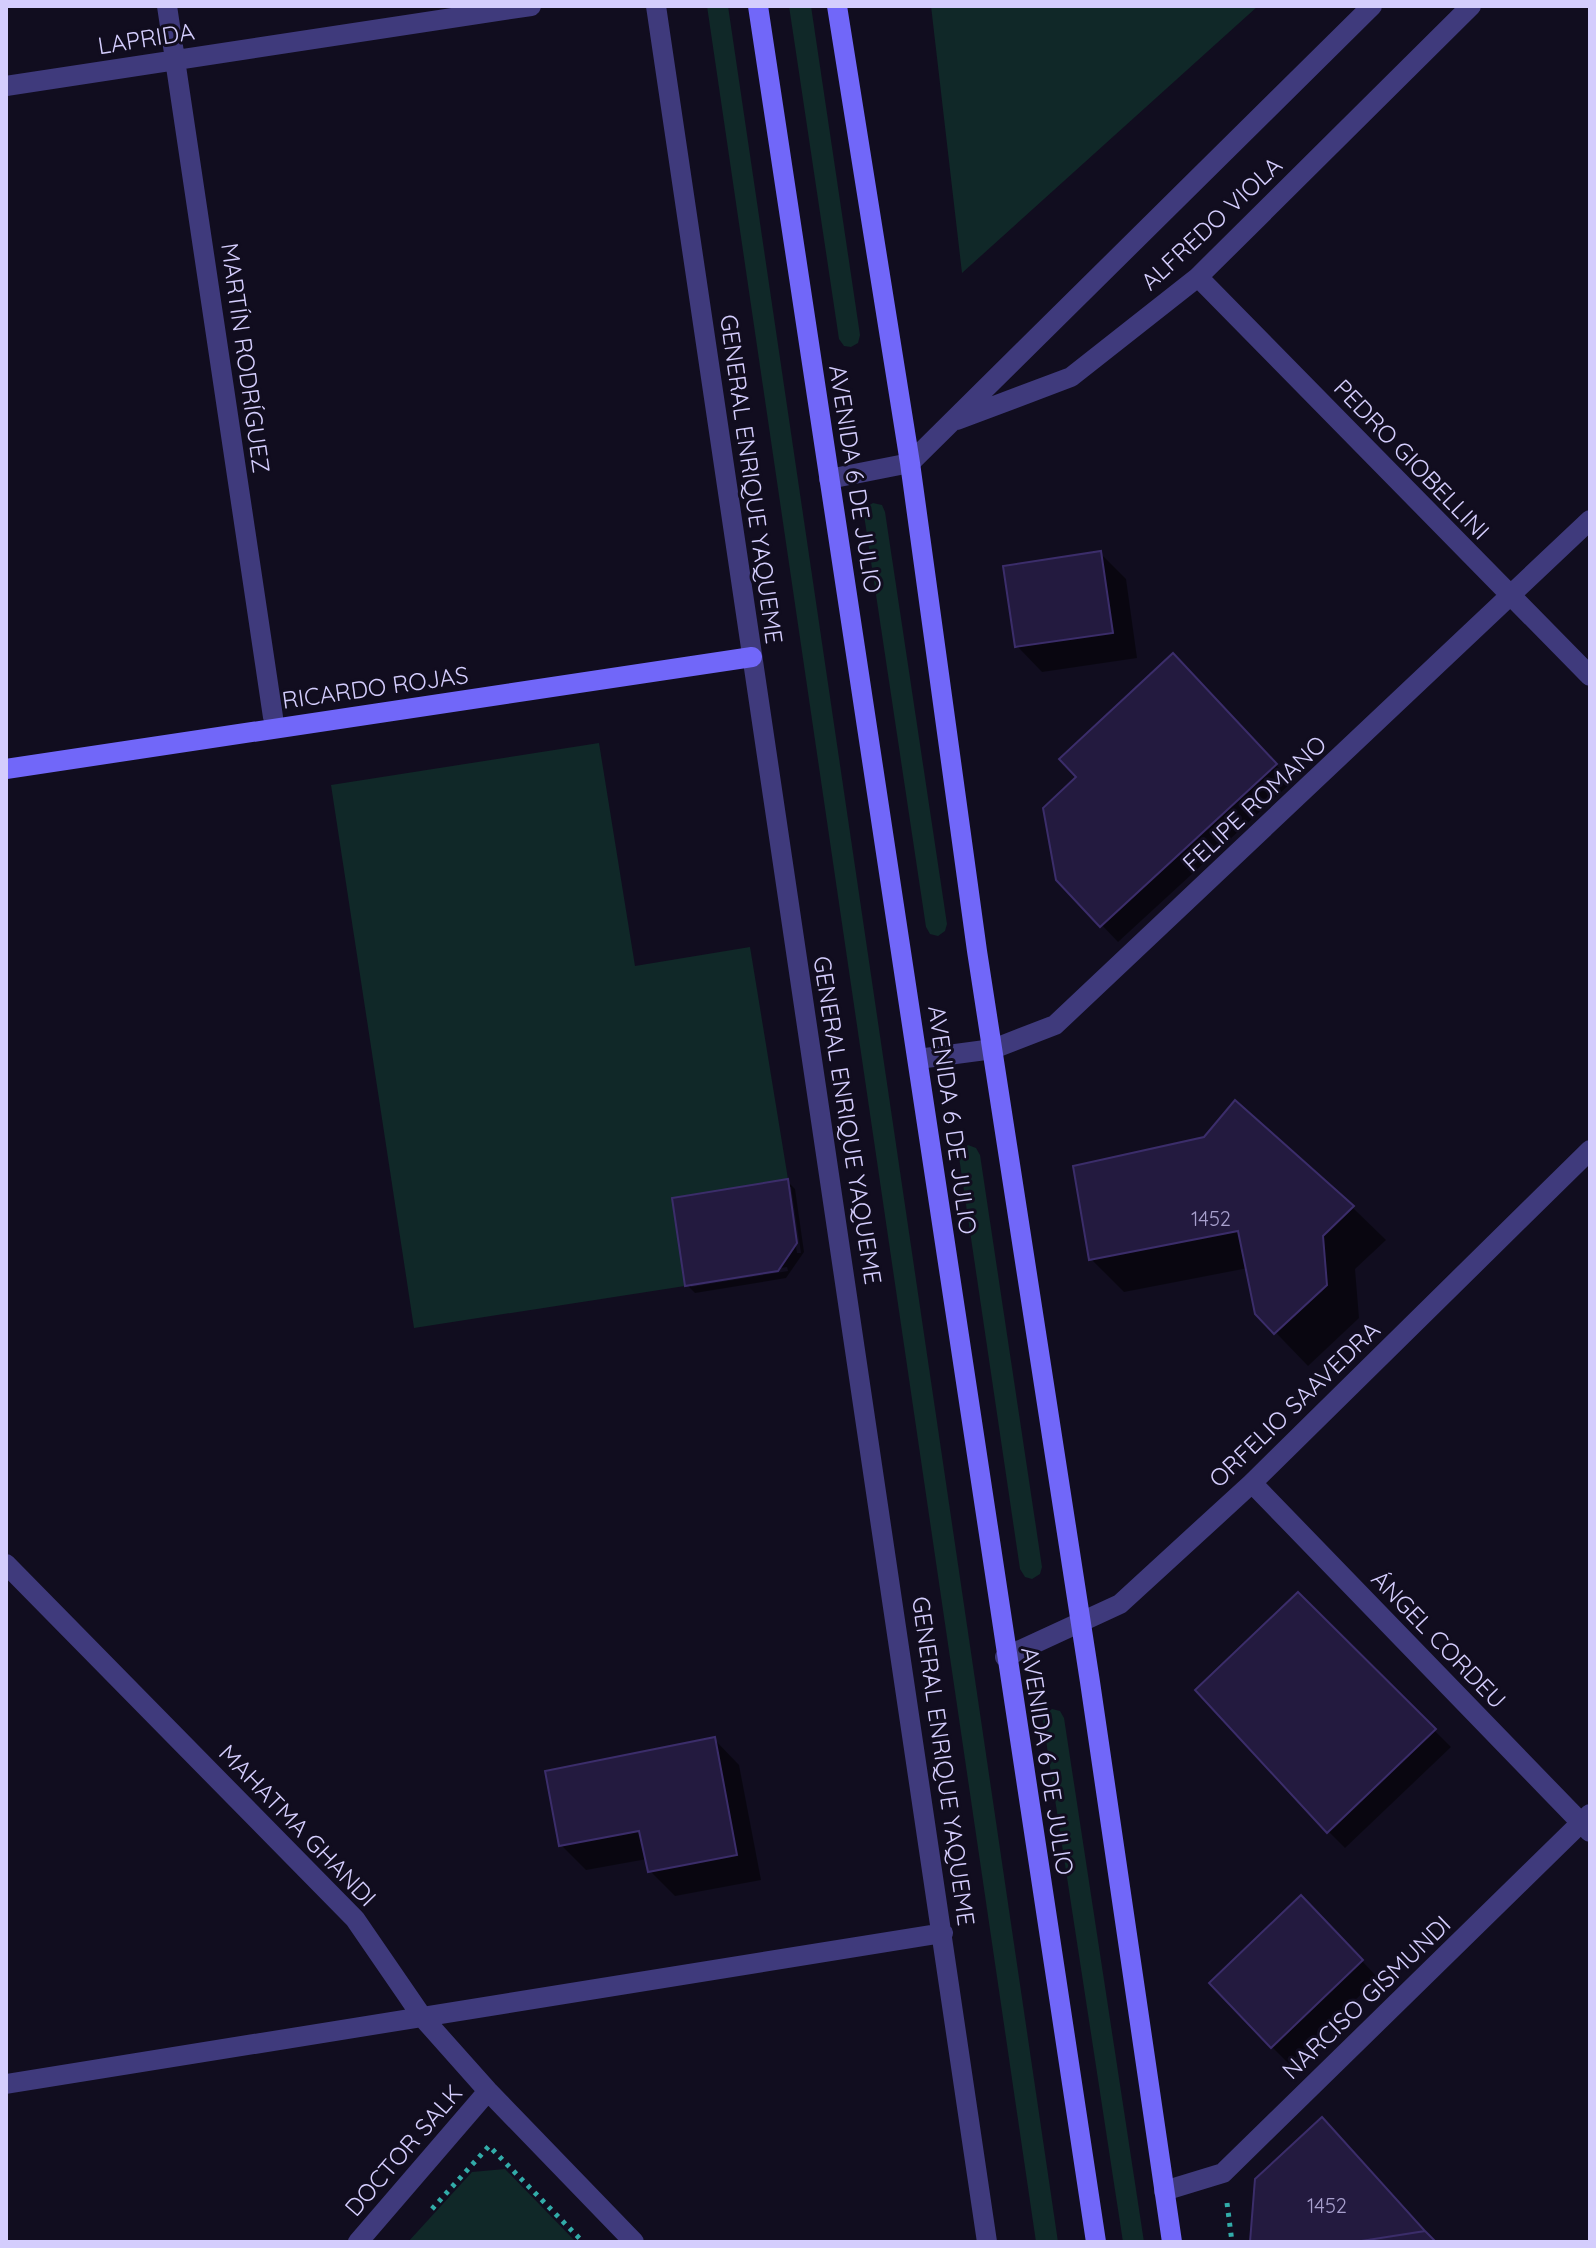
<svg xmlns="http://www.w3.org/2000/svg" width="1596" height="2248" font-family="Quicksand,sans-serif">
	<style>
		.green { fill: #102828 }
		.shadow { fill: #0007; fill-rule: evenodd }
		.building { fill: #231a3f; stroke: #3b2d6a; stroke-width: 2 }
		.lines { fill: none; stroke-linecap: round; stroke-linejoin: round }
		.path { stroke: #32aca9; stroke-width: 5; stroke-dasharray: 4 6; stroke-linecap: butt }
		.street { stroke: #3f3a7c; stroke-width: 20 }
		.secondary { stroke: #7167f9; stroke-width: 20 }
		.labels { text-anchor: middle; dominant-baseline: central; stroke-width: 6; stroke-linejoin: round; paint-order: stroke }
		.number-label { font-size: 20px; fill: #a8a0ce }
		.street-label { font-size: 24px; fill: #d4cdfd; stroke: #110d1f }
	</style>
	<rect width="100%" height="100%" fill="#110d1f"/>
	<path class="green" d="M707,6H728L1058,2242H1036Z
		M789,6H811L860,335L858,343L851,347L844,346L839,339Z
		M931,6H1258L962,273Z
		M873,503L882,505L885,512L947,924L945,931L938,936L930,934L926,927L864,515L866,507Z
		M599,743L635,966L750,947L788,1179L672,1198L685,1286L414,1328L331,785Z
		M968,1145L976,1148L980,1155L1042,1567L1040,1574L1032,1579L1025,1577L1020,1569L959,1157L961,1150Z
		M1052,1709L1060,1711L1064,1718L1144,2242H1123L1043,1721L1045,1714Z
		M505,2169L576,2242H408L472,2172Z"/>
	<path class="shadow" d="M1100,553L1126,579L1137,658L1042,672L1017,646Z
		M1190,672L1292,782L1118,942L1058,879Z
		M1235,1103L1353,1208L1386,1240L1355,1269L1359,1318L1308,1366L1257,1313L1248,1268L1124,1292L1091,1259L1205,1139Z
		M787,1181L795,1189L804,1252L786,1278L695,1293L687,1285ZM787,1187H791L801,1253H797ZM787,1267L788,1271L691,1287V1283Z
		M1298,1595L1451,1747L1345,1848L1328,1831Z
		M714,1739L739,1765L761,1880L675,1896L650,1871L647,1859L586,1870L561,1845Z
		M1318,1914L1378,1978L1289,2064L1272,2047Z"/>
	<path class="building" d="M1101,551L1113,633L1015,647L1003,566Z
		M1173,653L1277,764L1100,927L1056,880L1043,808L1076,777L1059,759Z
		M1235,1100L1354,1206L1323,1236L1327,1285L1274,1334L1255,1314L1238,1231L1089,1260L1073,1166L1204,1137Z
		M788,1179L797,1243L778,1271L685,1286L672,1198Z
		M1298,1592L1436,1729L1327,1833L1195,1690Z
		M715,1737L737,1855L648,1872L639,1831L559,1846L545,1771Z
		M1301,1895L1363,1960L1271,2048L1209,1983Z
		M1322,2117L1425,2231L1355,2242H1250L1255,2179Z
		M1425,2231L1436,2242H1355Z"/>
	<g class="lines">
		<path class="path" d="M1227,2203L1232,2242
			M432,2209L489,2146L583,2242"/>
		<path class="street" d="M167,6L273,717
			M656,6L987,2242
			M6,86L531,6
			M1198,277L1590,676
			M957,420L1071,377L1198,277L1471,6
			M829,479L910,463L1372,6
			M918,1059L993,1049L1055,1025L1590,520
			M1252,1483L1590,1832
			M6,1564L355,1919L423,2018L488,2091L634,2242
			M1005,1657L1120,1604L1252,1483L1590,1150
			M6,2084L943,1933
			M1164,2191L1223,2173L1590,1814
			M358,2242L488,2091"/>
		<path class="secondary" d="M758,6L1096,2242
			M837,6L910,463L977,951L1090,1682L1172,2242
			M6,769L752,657"/>
	</g>
	<g class="labels">
		<g class="number-label">
			<text x="1211" y="1218">1452</text>
			<text x="1327" y="2205">1452</text>
		</g>
		<g class="street-label">
			<text transform="translate(146 38) rotate(-9)">LAPRIDA</text>
			<text transform="translate(1211 223) rotate(-43)">ALFREDO VIOLA</text>
			<text transform="translate(246 358) rotate(82)">MARTÍN RODRÍGUEZ</text>
			<text transform="translate(1412 459) rotate(46)">PEDRO GIOBELLINI</text>
			<text transform="translate(752 479) rotate(82)">GENERAL ENRIQUE YAQUEME</text>
			<text transform="translate(856 479) rotate(81)">AVENIDA 6 DE JULIO</text>
			<text transform="translate(375 687) rotate(-8)">RICARDO ROJAS</text>
			<text transform="translate(1254 803) rotate(-43)">FELIPE ROMANO</text>
			<text transform="translate(848 1120) rotate(81)">GENERAL ENRIQUE YAQUEME</text>
			<text transform="translate(953 1120) rotate(82)">AVENIDA 6 DE JULIO</text>
			<text transform="translate(1294 1404) rotate(-44)">ORFELIO SAAVEDRA</text>
			<text transform="translate(1439 1639) rotate(46)">ÁNGEL CORDEU</text>
			<text transform="translate(944 1761) rotate(82)">GENERAL ENRIQUE YAQUEME</text>
			<text transform="translate(1048 1761) rotate(81)">AVENIDA 6 DE JULIO</text>
			<text transform="translate(298 1825) rotate(46)">MAHATMA GHANDI</text>
			<text transform="translate(1366 1997) rotate(-44)">NARCISO GISMUNDI</text>
			<text transform="translate(403 2150) rotate(-49)">DOCTOR SALK</text>
		</g>
	</g>
	<rect width="1596" height="2248" fill="none" stroke="#d4cdfd" stroke-width="16"/>
</svg>
